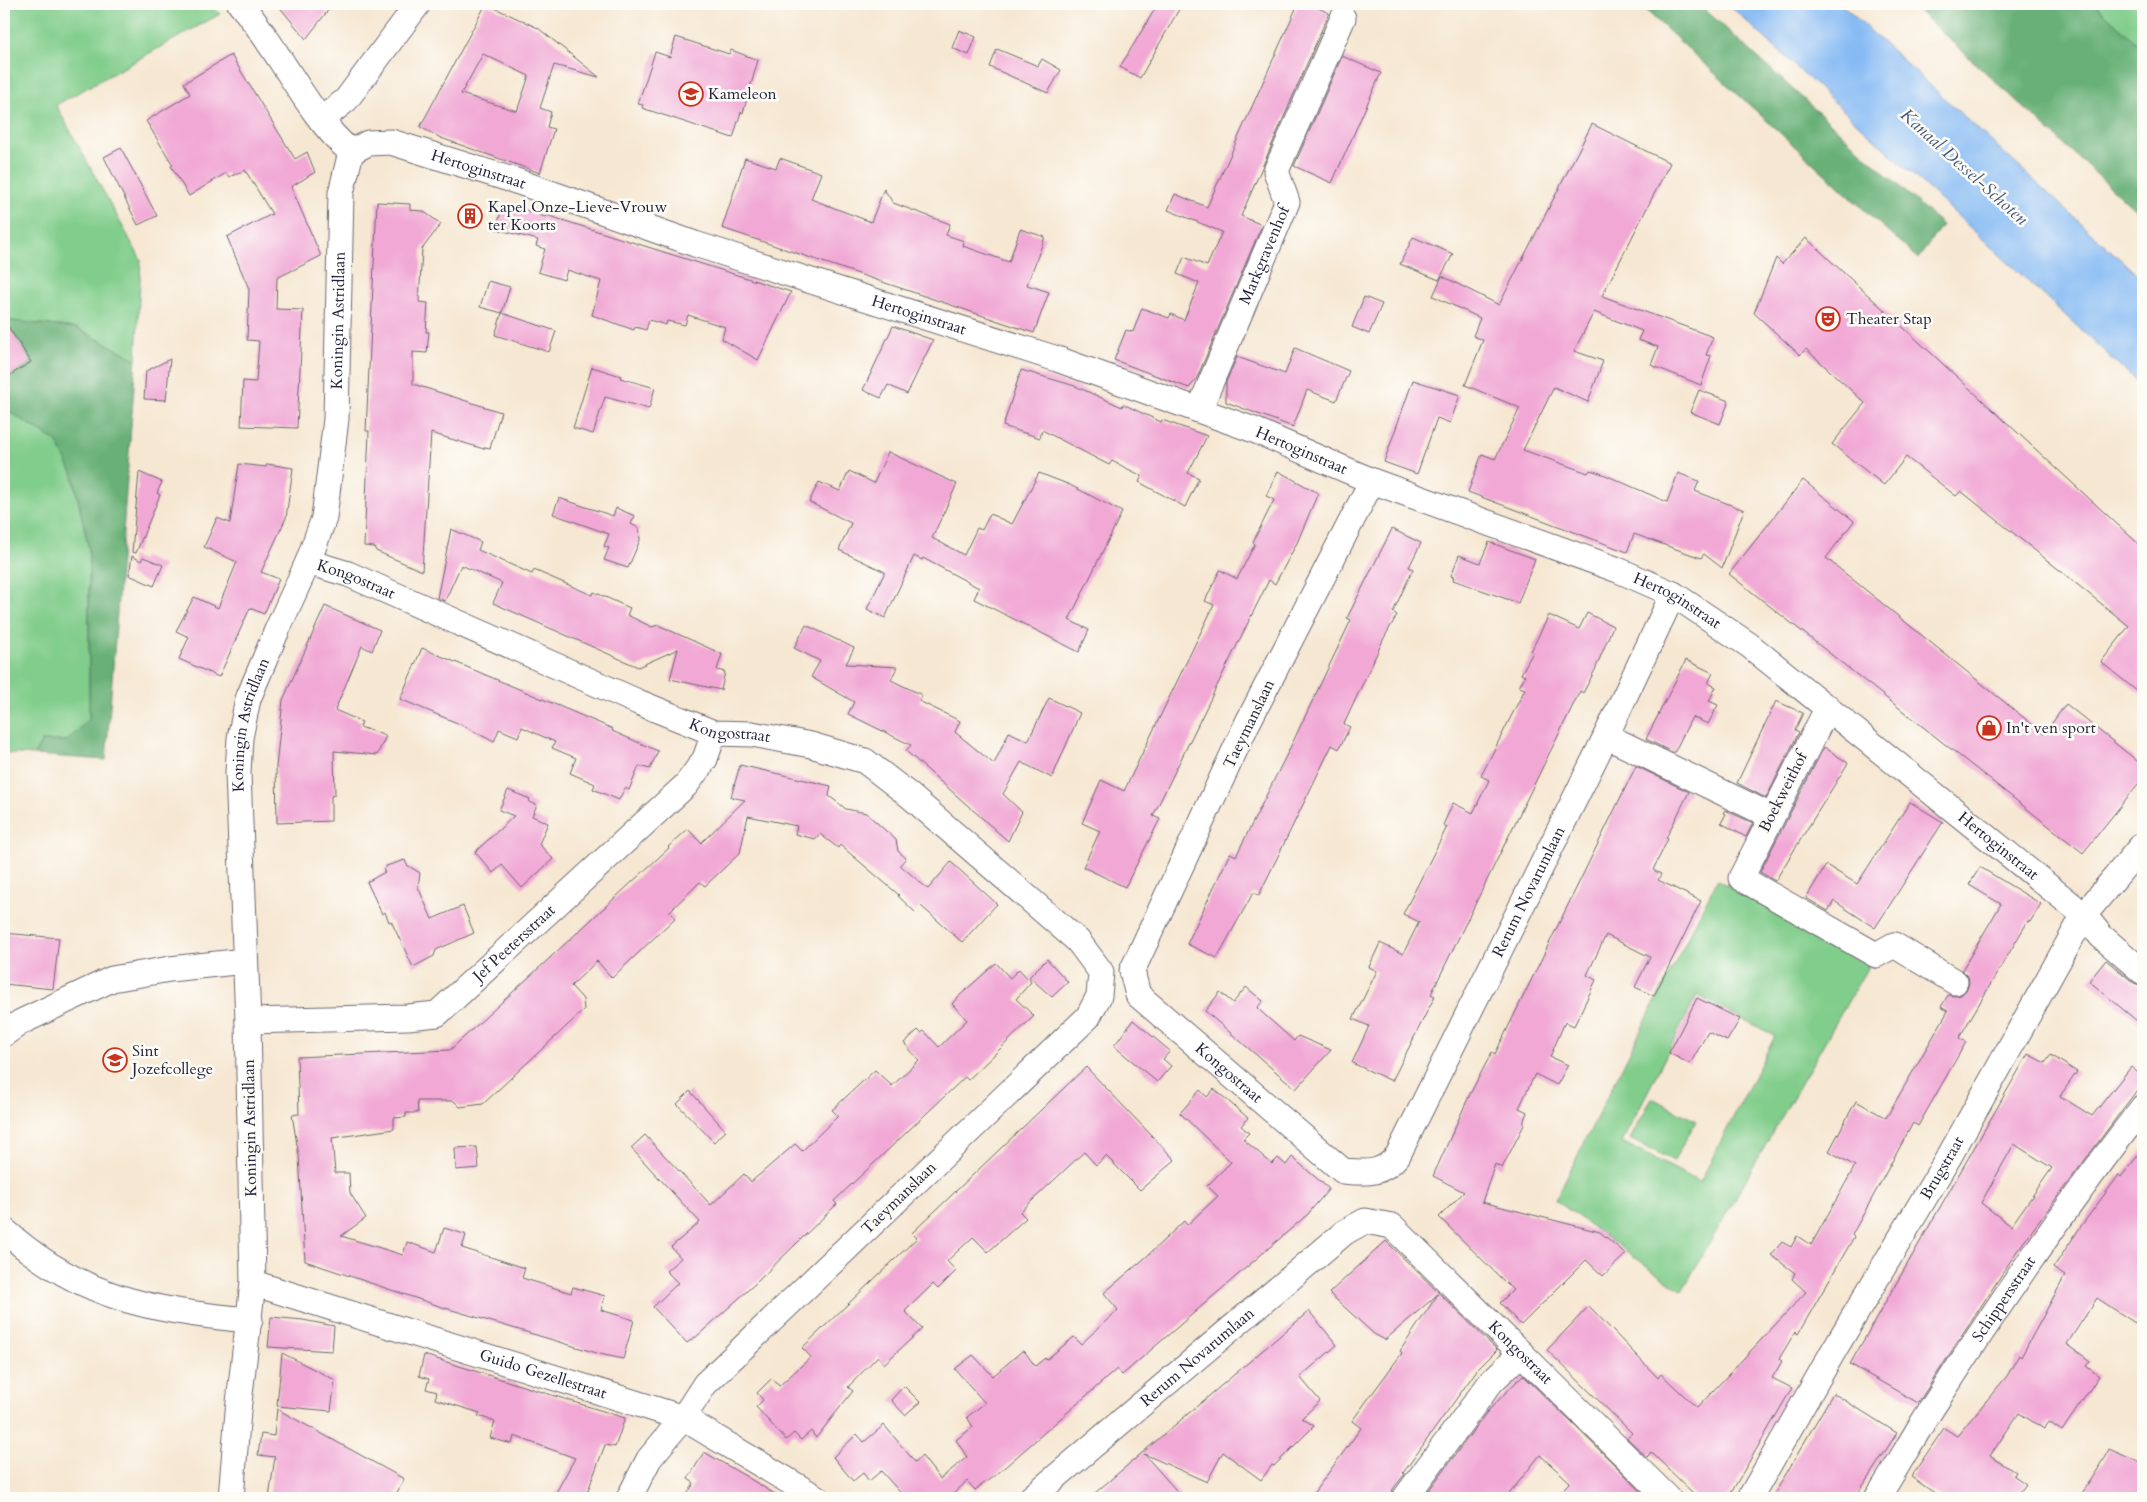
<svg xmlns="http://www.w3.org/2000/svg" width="2147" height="1502" font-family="Cardo,serif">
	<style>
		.green { fill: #81cd8b; stroke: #527863; fill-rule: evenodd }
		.forest { fill: #68b077; stroke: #456959 }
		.water { fill: #85baf4; stroke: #546e98 }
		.building { fill: #f1a8d5; fill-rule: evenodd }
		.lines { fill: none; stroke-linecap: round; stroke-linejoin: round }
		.minor-casing { stroke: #6c6770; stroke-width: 27 }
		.minor { stroke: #fff; stroke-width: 25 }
		.labels { text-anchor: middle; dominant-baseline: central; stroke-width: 5; stroke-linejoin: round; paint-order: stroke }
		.poi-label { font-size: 16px; fill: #22223b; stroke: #fdfcf7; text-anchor: start }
		.street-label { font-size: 16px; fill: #22223b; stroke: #fdfcf7 }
		.water-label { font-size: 18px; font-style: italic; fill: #45577c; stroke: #fdfcf7 }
	</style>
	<rect width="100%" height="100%" fill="#fdfcf7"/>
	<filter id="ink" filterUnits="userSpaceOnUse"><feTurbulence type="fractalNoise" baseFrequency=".02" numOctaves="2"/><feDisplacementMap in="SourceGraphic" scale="10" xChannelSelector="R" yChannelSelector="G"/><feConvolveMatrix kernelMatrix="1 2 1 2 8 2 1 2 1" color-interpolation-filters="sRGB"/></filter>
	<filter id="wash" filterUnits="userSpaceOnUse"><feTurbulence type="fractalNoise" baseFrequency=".0096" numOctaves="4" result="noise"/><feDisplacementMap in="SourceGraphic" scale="20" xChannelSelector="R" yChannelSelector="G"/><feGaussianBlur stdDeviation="1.12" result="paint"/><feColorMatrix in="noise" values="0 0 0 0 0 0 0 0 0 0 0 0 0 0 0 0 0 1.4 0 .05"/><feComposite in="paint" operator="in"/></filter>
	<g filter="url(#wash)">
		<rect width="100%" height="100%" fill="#f6e7d2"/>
		<path class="green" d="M4,4H211L220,14L56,105L141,260L136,359L76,328L4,320Z
			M2094,4H2143V49Z
			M4,408L57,442L73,475L89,550V719L67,741H42L34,755L4,753Z
			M1717,880L1870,963L1682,1291L1555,1200ZM1697,995L1775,1036L1700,1182L1622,1142Z
			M1652,1098L1696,1121L1674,1161L1630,1139Z"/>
		<path class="forest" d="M1639,4H1699L1942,225L1918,259Z
			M1911,4H2094L2143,49V217Z
			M4,320L76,328L136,359L106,760L34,755L42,741H67L89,719V550L73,475L57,442L4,408Z"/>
		<path class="water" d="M1728,4H1841L2143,280V387Z"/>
		<g id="blocks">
			<path class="building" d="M277,4H333L306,39Z
				M486,4L538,28L599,77L554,65L540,108L551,112L547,127L554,129L540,173L441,138L420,127ZM483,54L529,76L517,111L461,94Z
				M1158,4H1182L1140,78L1120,67Z
				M1298,4H1309L1329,13L1241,216L1262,225L1196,380L1189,388L1114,360L1126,330L1133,332L1142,308L1169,318L1171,314L1184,320L1199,283L1177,274L1184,257L1207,266L1222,232L1168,210L1175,194L1207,207Z
				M959,30L976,37L969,55L952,48Z
				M676,37L729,54L731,50L758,60L743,113L741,112L733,138L642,108L643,105L638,104L655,52L670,57Z
				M997,49L1038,66L1042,59L1061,70L1048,93L990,67Z
				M231,55L295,159L307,152L315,172L291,187L321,256L277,278L276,309L303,310L297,428L241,426L243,381L256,382L259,341L247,340L249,289L227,237L272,214L245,170L229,177L226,173L189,196L171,166L173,165L146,121L190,94L184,83Z
				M1342,56L1381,73L1332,183L1294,166Z
				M1592,124L1670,163L1602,296L1713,337L1706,355L1711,356L1701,385L1651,365L1658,347L1638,340L1642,331L1594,312L1574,351L1603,361L1588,402L1554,387L1523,450L1588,473L1590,470L1603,474L1667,502L1678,473L1699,481L1695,491L1744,510L1722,568L1704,554L1701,558L1634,534L1627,552L1468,492L1482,454L1495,459L1520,408L1465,385L1483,340L1473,336L1480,318L1433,296L1442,276L1499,305Z
				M121,148L157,216L138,225L104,157Z
				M745,158L776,168L780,158L821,173L811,199L871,222L884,189L893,203L950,224L946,235L964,241L963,246L1009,262L1020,229L1045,237L1027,285L1049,292L1034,333L722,228Z
				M377,202L410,204V210L423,211L441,224L422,249L419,302L428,303L426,332H429L427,353L413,352V384L501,412L490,448L485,447L484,449L431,433L422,571L376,551L374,547L364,546L369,431H366Z
				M508,204L545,217L546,215L791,292L758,360L722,339L725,327L688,315L685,325L667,321L666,325L649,320L646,330L635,327L634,330L592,315L601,281L567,270L564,280L538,272L545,249L536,246L538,240L496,229L503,205L507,206Z
				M1413,237L1453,254L1439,280L1400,264Z
				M1806,238L2143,548V696L2101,662L2129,626L1961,491L1956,496L1906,457L1884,485L1832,444L1865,403L1806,349L1800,355L1754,313L1776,258L1782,264Z
				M488,281L510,287L502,313L480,307Z
				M1364,297L1382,304L1369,334L1352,327Z
				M502,313L556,331L549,352L495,335Z
				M4,320L31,362L4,379Z
				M893,326L933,340L907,394L888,385L881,398L863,390Z
				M1295,348L1349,371L1336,401L1307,390L1293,427L1226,402V382L1237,357L1285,374Z
				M170,359L166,400L144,399L146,371Z
				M592,367L621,376L620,378L655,388L649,409L605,397L593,434L573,428Z
				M1021,370L1075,386L1122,407L1123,404L1161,422L1162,420L1207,436L1188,473L1199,478L1185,507L1139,482L1142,476L1112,461L1109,465L1042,430L1040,438L1003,426Z
				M1413,380L1460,395L1450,423L1437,418L1417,474L1384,462Z
				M1699,390L1729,401L1720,424L1690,412Z
				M888,452L957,484L932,538L964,555L977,528L982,530L990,514L1012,524L1039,473L1070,485L1122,512L1069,620L1089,630L1079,652L974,599L979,588L923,558L922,560L914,556L885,618L867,609L885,572L839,550L851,523L809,502L819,482L840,491L849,471L874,483Z
				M239,464L266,467L267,464L293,468L286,518L261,572L279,579L264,614L250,608L219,677L179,659L189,637L176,631L194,597L218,608L237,562L204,547L217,518L230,523Z
				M1278,471L1318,493L1297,543L1275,584L1269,580L1153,816L1160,819L1125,887L1083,867L1100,831L1082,823L1101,780L1124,791L1214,605L1205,601L1220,570L1237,579L1255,544L1253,542L1274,500L1266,496Z
				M139,472L162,482L157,493L160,495L136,553L132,552Z
				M1803,480L1854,521L1826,558L2044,734L2066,704L2141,764L2142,779L2083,853L1729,574Z
				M559,498L613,516L616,508L635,516L631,524L639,528L640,540L628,568L604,560L609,548L604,546L609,534L553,514Z
				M451,529L481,542L478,550L532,574L534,570L592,595L594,592L630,608L627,615L652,627L658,625L722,654L717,670L725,672L721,690L670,679L678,649L638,667L493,603L502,583L461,565L445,601L437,598Z
				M1392,529L1421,543L1409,567L1413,569L1393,612L1397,615L1384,638L1344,724L1350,727L1339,749L1332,745L1259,895L1253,893L1217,958L1187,944L1230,853L1236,856L1290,748L1351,620L1347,618Z
				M1489,542L1535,559L1518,603L1453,580L1454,577L1451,576L1459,555L1480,563Z
				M132,556L141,561L143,557L163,565L154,586L129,575Z
				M325,606L380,630L372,651L362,646L335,710L362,722L360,727L386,736L377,755L334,751L335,795L331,796V821L277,823L276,767L283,700Z
				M1587,613L1613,626L1595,670L1583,693L1580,691L1431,994L1435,996L1392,1081L1352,1063L1369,1026L1353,1019L1377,971L1369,967L1380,943L1403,954L1419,922L1403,914L1447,827L1443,825L1453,803L1473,813L1489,780L1481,776L1525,689L1519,687L1525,676L1521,674L1533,652L1531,651L1549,615L1579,629Z
				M806,625L854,648L846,664L897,667L891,680L922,695L919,701L960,721L955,732L994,764L1009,732L1028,741L1049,698L1080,713L1052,778L1021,762L1003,794L1022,812L1008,841L906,751L911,745L848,714L854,702L811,677L820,661L794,648Z
				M422,648L592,720L613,729L612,731L658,751L650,769L639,766L629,790L625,788L619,800L593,789L595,784L570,773L576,758L552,748L555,742L522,727L518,737L499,729L494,742L462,725L400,699Z
				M1686,660L1713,673L1708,683L1716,687L1709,701L1718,705L1708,724L1692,717L1674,753L1646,739Z
				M1776,701L1803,713L1795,730L1799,732L1766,798L1737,783Z
				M1824,747L1848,763L1775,881L1760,872Z
				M740,765L831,786L829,796L846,809L866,813L896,840L898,851L906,858L900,865L928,889L951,862L997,904L962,942L921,906L915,912L898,896L899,895L840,845L838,848L820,834L815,839L795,834L797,826L748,816L740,853L705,886L700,882L669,912L675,918L612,978L597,961L571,986L583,999L584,1010L483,1104L460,1107L454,1101H417L418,1113H406V1117L394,1118V1129L332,1138L335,1173H349L350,1193L366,1218L341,1236L403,1255L407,1242L436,1252L444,1228L464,1234L466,1235L462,1248L525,1268L522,1278L571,1293L573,1287L605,1296L601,1310L634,1320L623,1359L600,1354L442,1307L305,1261L299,1156L292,1115L299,1114L297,1057L450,1050L669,848L668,847L688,829L701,843L745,800L731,797Z
				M1636,766L1689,792L1666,838L1668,839L1653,870L1661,874L1658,880L1701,901L1654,996L1635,987L1650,957L1606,935L1587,975L1596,980L1574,1026L1565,1022L1550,1057L1568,1065L1557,1085L1535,1074L1519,1108L1527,1112L1524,1120V1125L1502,1168L1495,1164L1482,1202L1600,1232L1626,1254L1603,1276L1586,1260L1521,1325L1500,1303L1513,1290L1439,1217L1464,1192L1433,1176L1470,1094L1492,1052L1495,1054Z
				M508,790L530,799L529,802L537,805L532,816L548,823L539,844L553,859L522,888L502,865L493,873L475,852L514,816L499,810Z
				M1910,802L1943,822L1875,928L1834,901L1828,911L1806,898L1826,865L1857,884Z
				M1725,810L1753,823L1746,837L1721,823L1726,814L1723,813Z
				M405,860L407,865L420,873L418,887L432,919L463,906L474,933L436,950L434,956L413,967L391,921L389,922L385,912L382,914L367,882L385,872L383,870L386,868V866Z
				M1980,867L2041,904L2030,922L2028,921L1959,1038L1966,1042L1918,1126L1913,1123L1852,1235L1854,1237L1798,1334L1795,1332L1779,1359L1782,1361L1772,1378L1792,1388L1728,1498H1698L1651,1452L1647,1457L1627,1438L1632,1433L1547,1350L1589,1306L1658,1378L1661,1374L1697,1408L1806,1292L1792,1279L1795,1273L1771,1255L1782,1242L1791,1247L1797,1236L1811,1245L1855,1166L1829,1151L1856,1101L1886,1118L1948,1011L1941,1007L1948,995L1954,996L1961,995L1967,989L1969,983L1968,976L1962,970L2001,904L1969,885Z
				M4,933L59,938L53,989L4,984Z
				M1047,959L1068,982L1052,997L1029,977Z
				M2106,960L2134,983L2143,986V1026L2089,981Z
				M996,963L1010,978L1019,969L1031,982L1016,999L1034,1016L968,1080L965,1077L834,1201L837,1204L757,1282L695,1338V1337L687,1343L653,1307L678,1283L666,1271L681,1258L671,1247L700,1222L631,1148L645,1135L711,1205L744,1174L751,1182L795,1144L802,1151L838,1116L832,1110L875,1070L892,1086L919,1060L904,1043L918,1030L921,1033L924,1031L939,1047L967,1020L952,1004L957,998Z
				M1246,987L1263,1001L1257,1008L1294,1041L1298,1036L1331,1050L1296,1089L1205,1011L1220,992L1233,1003Z
				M1697,998L1740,1019L1727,1041L1708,1032L1690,1064L1669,1053Z
				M1133,1020L1170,1051L1163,1059L1171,1066L1157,1082L1114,1046Z
				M2028,1054L2045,1063L2051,1055L2077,1072L2060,1096L2092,1116L2131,1067L2143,1077V1082L2017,1251L1918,1403L1850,1364ZM2014,1144L2052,1168L2011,1226L1981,1203Z
				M1086,1067L1175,1160L1140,1190L1106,1156L1096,1165L1084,1152L1020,1212L1026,1218L988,1252L973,1237L947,1261L956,1271L938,1289L933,1284L905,1311L922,1329L884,1364L878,1356L848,1387L853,1391L816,1438L811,1431L801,1440L794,1433L786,1440L756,1407L763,1400L757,1393L772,1378L779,1386L811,1357L802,1348L917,1238L912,1233Z
				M1214,1089L1248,1118L1241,1126L1249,1133L1243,1139L1272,1164L1278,1158L1286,1165L1292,1157L1329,1189L1307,1215L1122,1375L1117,1369L997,1474L975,1490L967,1481L953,1494L956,1498H905L881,1471L869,1481L863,1473L853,1481L833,1457L857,1434L864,1442L884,1425L915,1462L922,1456L940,1479L967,1457L956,1440L973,1427L967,1417L985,1403L955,1369L973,1355L993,1376L1022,1351L1025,1352L1035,1366L1045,1358L1046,1360L1074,1337L1081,1344L1118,1310L1104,1293L1145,1258L1184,1221L1187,1225L1218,1196L1207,1186L1231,1162L1180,1113L1200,1090L1207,1097Z
				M690,1091L726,1131L714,1142L677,1104Z
				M477,1147L479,1168L456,1170L455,1148Z
				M2143,1149V1310L2135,1323L2097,1298L2067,1344L2090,1361L2086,1366L2099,1376L2062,1431L2049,1422L2044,1429L2019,1413L1990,1456L2015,1472L2013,1475L2026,1484L2016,1498H1942L1911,1477L1944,1428L1957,1436L2007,1376L2019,1355L2021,1357L2065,1276L2053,1268L2081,1226L2119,1175L2121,1177Z
				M1386,1241L1497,1350L1477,1370L1403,1473L1405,1474L1393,1489L1391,1498H1310L1361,1428L1352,1421L1402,1353L1400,1351L1438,1294L1385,1340L1374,1334L1329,1293Z
				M1309,1311L1337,1345L1300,1377L1320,1401L1302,1418L1314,1426L1274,1466L1272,1465L1261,1480L1223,1452L1207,1482L1144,1454L1183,1498H1089Z
				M271,1317L303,1320L334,1326L332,1351L268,1347Z
				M282,1353L335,1380L331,1411L277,1406Z
				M424,1355L625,1418L615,1447L605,1445L585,1498H553L575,1458L514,1436L512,1444L490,1438L495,1421L478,1416L480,1413L435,1399L437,1392L426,1389L429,1379L419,1376Z
				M1523,1375L1627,1477L1647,1498H1554L1570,1482L1540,1455L1506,1498H1423L1487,1412Z
				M904,1386L920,1402L905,1415L891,1400Z
				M1833,1393L1897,1433L1855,1498H1772Z
				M277,1409L404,1479L394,1498H269L275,1457L258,1455L261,1434L274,1436Z
				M2109,1449L2143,1464V1498H2079L2104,1460Z
				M704,1452L747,1477L781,1498H685L694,1483L688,1479Z"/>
		</g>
	</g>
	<g filter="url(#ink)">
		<use href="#blocks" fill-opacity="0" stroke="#6c6770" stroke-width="1"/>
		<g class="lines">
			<g class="minor-casing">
				<g id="minor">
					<path d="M240,4C280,49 306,114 351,152"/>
					<path d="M321,120L346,100L418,4"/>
					<path id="s1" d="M351,152L368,143L391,142L519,182L695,244L1057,359L1254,430L1372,481L1618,570L1673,594L1749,645L2084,915L2101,936L2143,972"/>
					<path id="s2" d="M1199,410L1287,202L1276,171L1343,18"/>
					<path id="s3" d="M1372,481L1247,724L1132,971L1138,995L1343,1171C1367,1173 1382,1175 1398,1155L1606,736L1673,594"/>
					<path id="s4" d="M308,562L348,574L638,702L714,733L752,734L811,745L865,761L909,795L1078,941L1101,972L1099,996L1088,1017L705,1384L683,1418L649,1459L629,1498"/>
					<path d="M1828,707L1741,878L1876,955L1894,945L1955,982"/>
					<path d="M1606,736L1771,816"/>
					<path id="s5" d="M248,1021L408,1017L437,1014L686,785L705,759L714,733"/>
					<path d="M4,1034L21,1022L112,979L170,969L245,961"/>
					<path d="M4,1230C78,1297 153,1312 250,1320"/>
					<path id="s6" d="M253,1283L683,1418L817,1498"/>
					<path id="s7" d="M231,1498L238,1411L253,1283L248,1021L238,773L240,738L248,699L277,630L308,562L324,518L336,419L341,193L351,152"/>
					<path id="s8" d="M1031,1498L1345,1232L1365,1221L1392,1226L1668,1498"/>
					<path d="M1405,1498L1491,1382L1521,1353"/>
					<path id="s9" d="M1750,1498L1834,1350L1950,1155L2084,915L2143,844"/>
					<path id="s10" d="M1877,1498C1896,1469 1913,1437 1932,1408C1998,1305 2068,1203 2143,1107"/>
				</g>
			</g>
			<use href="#minor" class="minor"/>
		</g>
	</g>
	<defs>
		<g id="school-ring" transform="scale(1.25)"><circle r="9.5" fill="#fdfcf7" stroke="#c8321e" stroke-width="1.5"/><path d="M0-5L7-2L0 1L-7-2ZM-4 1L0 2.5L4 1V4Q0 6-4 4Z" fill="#c8321e"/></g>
		<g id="building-ring" transform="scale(1.25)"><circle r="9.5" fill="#fdfcf7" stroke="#c8321e" stroke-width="1.5"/><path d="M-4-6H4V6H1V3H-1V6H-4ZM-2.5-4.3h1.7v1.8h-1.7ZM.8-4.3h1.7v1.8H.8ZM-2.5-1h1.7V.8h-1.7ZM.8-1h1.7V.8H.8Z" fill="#c8321e"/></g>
		<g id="theatre-ring" transform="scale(1.25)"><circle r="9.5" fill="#fdfcf7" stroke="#c8321e" stroke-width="1.5"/><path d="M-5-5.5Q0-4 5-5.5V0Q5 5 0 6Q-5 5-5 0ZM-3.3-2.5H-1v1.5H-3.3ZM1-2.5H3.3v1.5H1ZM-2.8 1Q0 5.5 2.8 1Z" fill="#c8321e"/></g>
		<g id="shop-ring" transform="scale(1.25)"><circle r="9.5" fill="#fdfcf7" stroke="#c8321e" stroke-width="1.5"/><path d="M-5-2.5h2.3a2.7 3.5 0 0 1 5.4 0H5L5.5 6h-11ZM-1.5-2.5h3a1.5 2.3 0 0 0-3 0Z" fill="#c8321e"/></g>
	</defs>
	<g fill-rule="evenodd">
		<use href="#school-ring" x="691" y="94"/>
		<use href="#building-ring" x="470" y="216"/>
		<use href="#theatre-ring" x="1828" y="319"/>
		<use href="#shop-ring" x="1989" y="728"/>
		<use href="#school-ring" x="115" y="1060"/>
	</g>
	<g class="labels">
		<g class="poi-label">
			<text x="708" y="94">Kameleon</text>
			<text x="488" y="207">Kapel Onze-Lieve-Vrouw<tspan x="488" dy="18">ter Koorts</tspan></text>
			<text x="1846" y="319">Theater Stap</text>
			<text x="2006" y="728">In't ven sport</text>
			<text x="132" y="1051">Sint<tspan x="132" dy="18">Jozefcollege</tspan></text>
		</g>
		<g class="street-label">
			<text stroke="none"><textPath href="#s1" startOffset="134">Hertoginstraat</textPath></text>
			<text stroke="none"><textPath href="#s2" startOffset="168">Markgravenhof</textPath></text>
			<text stroke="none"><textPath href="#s1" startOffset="598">Hertoginstraat</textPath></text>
			<text stroke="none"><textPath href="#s7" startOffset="1196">Koningin Astridlaan</textPath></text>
			<text stroke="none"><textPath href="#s1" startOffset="1004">Hertoginstraat</textPath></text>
			<text stroke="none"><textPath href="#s4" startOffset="51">Kongostraat</textPath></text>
			<text stroke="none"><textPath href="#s1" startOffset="1409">Hertoginstraat</textPath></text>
			<text transform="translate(1249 724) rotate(-64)">Taeymanslaan</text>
			<text stroke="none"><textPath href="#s7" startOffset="776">Koningin Astridlaan</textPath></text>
			<text stroke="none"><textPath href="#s4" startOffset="456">Kongostraat</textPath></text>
			<text transform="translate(1783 792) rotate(-63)">Boekweithof</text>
			<text stroke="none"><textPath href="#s1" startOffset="1814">Hertoginstraat</textPath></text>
			<text stroke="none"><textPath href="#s3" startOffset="1195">Rerum Novarumlaan</textPath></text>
			<text stroke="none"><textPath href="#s5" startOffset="294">Jef Peetersstraat</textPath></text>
			<text stroke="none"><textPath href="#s3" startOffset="690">Kongostraat</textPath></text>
			<text transform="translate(250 1128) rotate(-91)">Koningin Astridlaan</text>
			<text stroke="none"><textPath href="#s9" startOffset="382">Brugstraat</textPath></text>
			<text transform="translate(899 1198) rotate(-44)">Taeymanslaan</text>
			<text stroke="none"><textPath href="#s10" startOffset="236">Schippersstraat</textPath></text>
			<text stroke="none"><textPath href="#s8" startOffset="642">Kongostraat</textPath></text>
			<text stroke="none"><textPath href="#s8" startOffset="218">Rerum Novarumlaan</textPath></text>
			<text stroke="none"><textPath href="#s6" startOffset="304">Guido Gezellestraat</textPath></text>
		</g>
		<g class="water-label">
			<text transform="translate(1964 167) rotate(42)">Kanaal Dessel-Schoten</text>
		</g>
	</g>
	<rect width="2147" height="1502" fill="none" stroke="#fdfcf7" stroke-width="20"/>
</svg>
